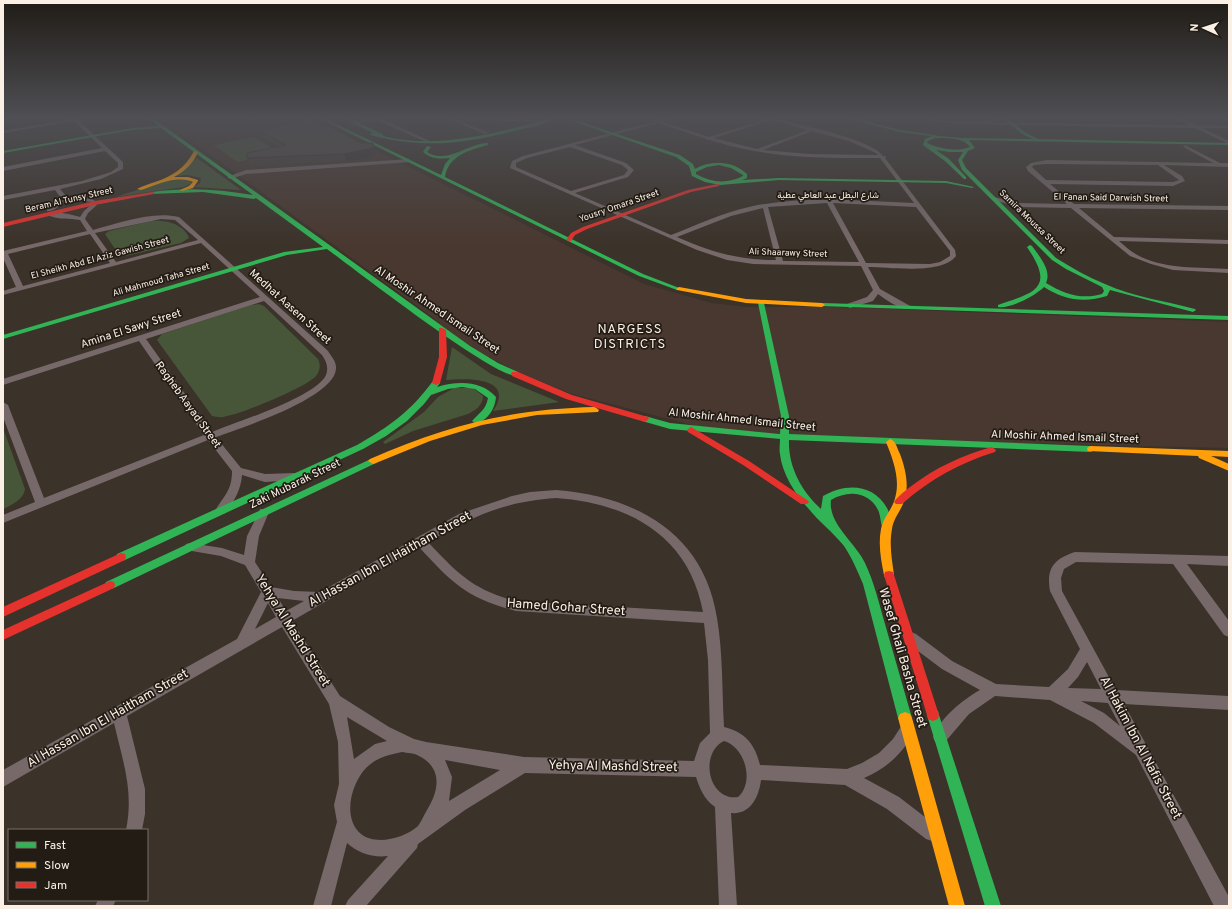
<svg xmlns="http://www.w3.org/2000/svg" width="1232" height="909" font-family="Overpass,Vazirmatn,sans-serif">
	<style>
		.commercial { fill: #49382f }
		.green { fill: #475639 }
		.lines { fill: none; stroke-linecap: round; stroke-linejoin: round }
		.street { fill: #77696a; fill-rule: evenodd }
		.fast { fill: #30b455; fill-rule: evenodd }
		.slow { fill: #ff9f0a; fill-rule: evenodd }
		.jam { fill: #e5322d; fill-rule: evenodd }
		.wall { fill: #463f3a }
		.shaded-wall { fill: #39332f }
		.building { fill: #514943; stroke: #39332f }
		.labels { text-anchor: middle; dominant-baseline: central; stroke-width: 3.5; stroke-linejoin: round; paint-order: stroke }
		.far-street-label { font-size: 9px; fill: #faf0e6; stroke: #231c15 }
		.street-label { font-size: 11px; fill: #faf0e6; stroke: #231c15 }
		.quarter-label { font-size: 13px; letter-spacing: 1px; fill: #faf0e6; stroke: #231c15 }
		.near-street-label { font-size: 13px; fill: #faf0e6; stroke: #231c15 }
	</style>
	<rect width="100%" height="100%" fill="#3b3229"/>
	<path class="commercial" d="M162,119H313L644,284L712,303L748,307H838L1229,322V448L973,442L781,434L700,427L572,394L520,373L469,347L432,317Z"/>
	<path class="green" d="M254,137L280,153L237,162L214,145Z
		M197,158L241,190L194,187L200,183L201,178L187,175L176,176Z
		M188,179L192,183L184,187L115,197L166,181Z
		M151,221C165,220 183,223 189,238L181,243L126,256L119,255L105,234L109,231Z
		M259,304L264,306L318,359C321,365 320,371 316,376C307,387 243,413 227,416C222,418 217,417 212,416L157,340L162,334L251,305Z
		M452,347L491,374L559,402L493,411C516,377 467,378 446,380Z
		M454,388H473L483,396C483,405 476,410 468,414L413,431L385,444L383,442L424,412L438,397Z
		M3,428L25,489C24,499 12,505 3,509Z"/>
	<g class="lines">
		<path class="street" d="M72,119H77L123,162V169L101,179L60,189L66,196L92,199L95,201L94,202L65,200C61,205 54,212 47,211V209L57,203L61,198L55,190L3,200V196L82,181L111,172L118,167V163L105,151L3,171V167L102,148L74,121L3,133V131Z
			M368,119H382L430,141L426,142L376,120L350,125L348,124Z
			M449,119H455L489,133L485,134Z
			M457,119H514L541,121L539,122Z
			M664,119H671L663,122L709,137L766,119H775C799,125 870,138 883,156H886L885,158L955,250L956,256C942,275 890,267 868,267L880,289L912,307L911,309C900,310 886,300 878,294L873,301L850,308L846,306L847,304L867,297L873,290L861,266L753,264L727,260L697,250L510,168L512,161L523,156ZM771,120L808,130L757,149L714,138ZM658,123C690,133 722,146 755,151C796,159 838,158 880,158L914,203C859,201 803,195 749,207C722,213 697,225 671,235L575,193L628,177L634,170L626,163L575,145ZM812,131L849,141L876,153L878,155L810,154L763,150ZM570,147L622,165L628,170L624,175L571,191L516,167V163L527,158ZM827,203L859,262L783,261L768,207ZM833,203L916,207L950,251V256L940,262L930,264L866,263ZM763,208L776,260C737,260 712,252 677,237L731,216Z
			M923,119L958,122L1189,125L1178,119H1184L1196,125L1229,126V128H1202L1229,141V144L1195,128L958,124Z
			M1185,145L1220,163H1229V167L1164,165L1182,176L1185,181L1173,186L1050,184L1074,204L1229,206V210L1079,208L1114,237L1229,240V244L1119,241C1124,245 1129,250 1134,253C1160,270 1200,267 1229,269V273L1173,270L1151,264L1130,256L1071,208L1017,207L991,199L994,197L1017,203L1067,204L1028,171L1026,167L1031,163L1047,160L1213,163L1183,147ZM1047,164L1158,165L1179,180L1173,182L1046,180L1032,167L1034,165Z
			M409,159L411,162L246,174L230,179L227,177L246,170Z
			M92,204L97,205L88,213L85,219L93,230C120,223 151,211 179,217L328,351C331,356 336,361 336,367C338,397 240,428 216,437L241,468L265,474L294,473L298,474L299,477L298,480L265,482L242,475C241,490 234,502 224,514H216L215,511C224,495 232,491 232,471L208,440L3,523V515L35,502L3,417V402L8,405L44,498L204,435L139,341L3,385V379L260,297L201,243L3,295V291L16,287L3,258V251L87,231L80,220C70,218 56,220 48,215C56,210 72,215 80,217L84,211ZM161,219L175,220L198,240L116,262L95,233ZM90,234L110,263L23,286L8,254ZM264,301L322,355C326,361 329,367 326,375C316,397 236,422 212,432L146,339Z
			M556,490C635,496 704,533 717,618C723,653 722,691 724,727C745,732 755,744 760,765L847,769L862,763L879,753L893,739L902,725L907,723L912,725L914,730C905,752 886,769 864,778L899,797L938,827L940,833L938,839L932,841L926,839L887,809L845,785L761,780C759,796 751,815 731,813L737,906H719L715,807C704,799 700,789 696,777L525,773L465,810L418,844L417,848L366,906H345L348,900L388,856C373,858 358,853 347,843L331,906H313L337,822L334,805L339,784L338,742L329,704L282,627L127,716L145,789V814L142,830H126C134,791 123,762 114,723L3,787V770L237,639L261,592L245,565L221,556L186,550L184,547L186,544L190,543L222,548L244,555L247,536L259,512L260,509H268L269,512L259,536L255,562L271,587L294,591L320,592L459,514L512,496L530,492ZM556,498C628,503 689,535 703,612L516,601C473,590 457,573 428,542C474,516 502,502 556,498ZM419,547C453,584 467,598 516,611L704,623L708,660L710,733L700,743L694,761L524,757L426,742L414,739L389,727L340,696L292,621ZM278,598L304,601L286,611ZM268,603L276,617L255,629ZM347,717L387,741L375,744L354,759ZM724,741C745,747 755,782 738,797C708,801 699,753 724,741ZM402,752C407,753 415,753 419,756C443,768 439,791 427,810C424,815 421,822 418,826C405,838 376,846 361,834C342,818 351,784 366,768C376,758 388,755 402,752ZM445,760L500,770L449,801L452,777Z
			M1075,552L1229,556V566L1187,564L1229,621V637L1224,635L1173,564L1076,562L1064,569L1061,578L1062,591L1116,690L1229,696V710L1124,704L1229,897V906H1214L1136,755L1094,723L1050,700L995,696L969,714L945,742L940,744L935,742L933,737C941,717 961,701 980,690L942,669L906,642L904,638L906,634L911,632L916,634L952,661L996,684L1049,687L1068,669L1080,649L1050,591C1046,568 1054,559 1075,552ZM1087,662L1101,689L1068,688L1078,677ZM1081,701L1108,703L1120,726L1104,713Z
			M98,900H116L113,906H95Z"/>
		<path class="fast" d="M149,119H154L470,346L498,363L518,372L519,374L518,376C497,380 353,268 327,249L287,255L3,339V335L284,252L323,247L256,198L254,199L203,192L150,194V193L152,192C186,187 219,189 253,195L161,128L132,130L3,153V151L132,128L158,126Z
			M321,119H326L441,175L445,164L450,158C440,159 431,159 423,152L427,146L431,147L427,152C448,165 467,143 488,143V145C469,150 448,156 445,177L643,274L682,289L677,290L639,276Z
			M346,119L357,120L359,123L382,134L383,136C439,150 495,133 549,119H556C545,125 530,127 518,130C463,144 425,149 370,135L371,133L375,134L356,125L354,122Z
			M850,119H857L900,130L940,136L961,138L1033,139L1024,135L1003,119H1008L1026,133L1038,139L1229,143V145L969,140L975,148L968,151L962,160L966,168L1056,258C1072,268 1088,277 1105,284C1133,297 1166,301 1195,309L1196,310L1193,312L1110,290L1107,296C1084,303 1064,300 1044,287C1035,296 1010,309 998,307V305C1036,292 1055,288 1027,247L1030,245L1032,246C1039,256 1052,270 1046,283C1064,294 1082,300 1102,294L1104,291L1102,287L1066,269L1052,260L962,170L958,160L963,152H949L936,150L949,159L966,177V179H964L945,161L923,145L925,139L932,136L900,132ZM935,138C947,138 963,137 970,147C956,152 941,149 927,143L928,141Z
			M992,119H998L984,124L982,123Z
			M575,120L680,155L693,164L695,169C711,159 734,161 747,174V178L742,180L779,178L946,181L974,187L972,188L946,183L779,180L720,185L705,182L692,176L689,166L676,157L575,122ZM719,165L731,168L743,175V176C727,184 712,183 696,174V172L707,167Z
			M761,301L764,303L789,416V434L1091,446L1095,449L1091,452L789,440C788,466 801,491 821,509L823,496C845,483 873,483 887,508C890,513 890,520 892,526L891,529H883C880,523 881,516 878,510C869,491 847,490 831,500C828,524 855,542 865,563C874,582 879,603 885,624C894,655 903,687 912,718L910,722L905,724L900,722L898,718L863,584C857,570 852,558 844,546C833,532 819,522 808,508C795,494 782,473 780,454C779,450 780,444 780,439L670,429L642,421L641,419L645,416L670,423L780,434L781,416L758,303Z
			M822,303L1229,316V320L820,306L819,305Z
			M433,381H439L440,383L437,387C457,381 481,380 496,397C495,409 488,420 476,424L472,421C479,413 486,410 488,398L475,389L462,387L448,389L431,395L424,404L407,421L386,436L363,449L125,560L121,561L117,560L116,557L117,554L357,445C390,426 410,412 433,381Z
			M373,458L376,459L378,461L376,463L114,588L110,589L106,588L105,585L106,582Z
			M933,709L938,711L939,715L1001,906H985L927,715L928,711Z"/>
		<path class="slow" d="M194,151L198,152C193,164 185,171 174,177H188L198,180V181L193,188L182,191L180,190L189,186L193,182C176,175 157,185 141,190L137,189C142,186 149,184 155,182C173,176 185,168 194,151Z
			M679,287L746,299L822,303L825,305L822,307L746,303L677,290L676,289Z
			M595,407L599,410L598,412L537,415L482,425L430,441L376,463L373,464L368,461L370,459C447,425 511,409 595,407Z
			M890,439C896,441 897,448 900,454C906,470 910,488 903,504C899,513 893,520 892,529C889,545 892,560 894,575L893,578L889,579L885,578L884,575C881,560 878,544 881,529C883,519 889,513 893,504C902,483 894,462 886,442Z
			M1091,446L1229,451V457L1211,456L1229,464V471L1199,458L1198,456L1088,451L1087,449L1088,447Z
			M905,712L910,714L912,718L965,906H949L898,718L900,714Z"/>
		<path class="jam" d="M717,184H719V186L691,192L587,229L575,235L571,241L566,240L571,233L583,227L688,190Z
			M152,192H154V194L95,205L3,227V223L95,201Z
			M439,328H442L446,330L447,357L440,383L436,385L432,383L439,357Z
			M512,372H518L572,395L648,417L649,419L645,422L566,399L512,376L511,374Z
			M691,427L749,461L807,500L809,502L807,504H801L743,465L688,432L687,430Z
			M992,447L996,450L995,452C960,463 930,479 902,504H896L894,502C898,496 905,491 910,487C935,468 962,455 992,447Z
			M121,553L125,554L126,557L125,560L3,617V607Z
			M889,571L893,572L894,575L939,715L938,719L933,721L928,719L927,715L884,575L885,572Z
			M110,581L114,582L115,585L114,588L3,640V630Z"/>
	</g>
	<path class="wall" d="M322,126L361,143H373L375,150V156L346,161L250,166L247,158L278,147L263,138L261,131Z"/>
	<path class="shaded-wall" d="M373,143L375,150V156L346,161L344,154Z"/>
	<path class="building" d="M308,119L322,126H329L361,143H373V148L344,154L247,158V153L286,145L261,131Z"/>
	<linearGradient id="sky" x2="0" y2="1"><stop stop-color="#201c17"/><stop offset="0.48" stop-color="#4f4f54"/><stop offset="1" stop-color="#4f4f54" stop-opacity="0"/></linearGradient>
	<rect width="1232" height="246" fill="url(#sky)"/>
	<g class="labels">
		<g class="far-street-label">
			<text x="828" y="195">شارع البطل عبد العاطي عطية</text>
			<text transform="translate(1111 198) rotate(1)">El Fanan Said Darwish Street</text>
			<text transform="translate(69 200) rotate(-13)">Beram Al Tunsy Street</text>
			<text transform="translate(619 206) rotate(-19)">Yousry Omara Street</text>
			<text transform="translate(1032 222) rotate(44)">Samira Moussa Street</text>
			<text transform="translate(788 253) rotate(2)">Ali Shaarawy Street</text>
			<text transform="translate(100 258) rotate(-15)">El Sheikh Abd El Aziz Gawish Street</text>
			<text transform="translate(161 280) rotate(-16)">Ali Mahmoud Taha Street</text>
		</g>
		<g class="street-label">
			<text transform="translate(290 307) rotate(42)">Medhat Aasem Street</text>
			<text transform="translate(437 310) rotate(34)">Al Moshir Ahmed Ismail Street</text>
			<text transform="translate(131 329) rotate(-18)">Amina El Sawy Street</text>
			<text transform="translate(188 405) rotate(54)">Ragheb Aayad Street</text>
			<text transform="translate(742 420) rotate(6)">Al Moshir Ahmed Ismail Street</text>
			<text transform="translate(1065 437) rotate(2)">Al Moshir Ahmed Ismail Street</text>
			<text transform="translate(295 484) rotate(-26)">Zaki Mubarak Street</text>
		</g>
		<g class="quarter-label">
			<text x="630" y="330">NARGESS<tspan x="630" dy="15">DISTRICTS</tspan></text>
		</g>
		<g class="near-street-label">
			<text transform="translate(390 560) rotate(-29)">Al Hassan Ibn El Haitham Street</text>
			<text transform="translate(566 608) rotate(4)">Hamed Gohar Street</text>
			<text transform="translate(292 631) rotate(58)">Yehya Al Mashd Street</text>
			<text transform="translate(902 658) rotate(74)">Wasef Ghali Basha Street</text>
			<text transform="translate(108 719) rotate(-30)">Al Hassan Ibn El Haitham Street</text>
			<text transform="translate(1140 748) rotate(62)">Al Hakim Ibn Al Nafis Street</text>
			<text transform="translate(613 767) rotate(1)">Yehya Al Mashd Street</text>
		</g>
	</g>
	<rect width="1232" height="909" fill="none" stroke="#faf0e6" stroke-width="8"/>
	<rect x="8" y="829" width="140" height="72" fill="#231c15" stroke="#797169"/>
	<rect x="16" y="842" width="20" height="6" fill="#30b455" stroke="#797169"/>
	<text x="44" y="849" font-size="12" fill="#faf0e6">Fast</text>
	<rect x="16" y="862" width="20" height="6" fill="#ff9f0a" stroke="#797169"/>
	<text x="44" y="869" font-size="12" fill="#faf0e6">Slow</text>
	<rect x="16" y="882" width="20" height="6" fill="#e5322d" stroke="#797169"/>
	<text x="44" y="889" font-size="12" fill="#faf0e6">Jam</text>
	<g transform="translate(1204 28) rotate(273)" stroke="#231c15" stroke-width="3" paint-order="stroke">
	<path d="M0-3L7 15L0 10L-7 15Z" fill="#faf0e6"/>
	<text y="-6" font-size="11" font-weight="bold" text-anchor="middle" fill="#faf0e6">N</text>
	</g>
</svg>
